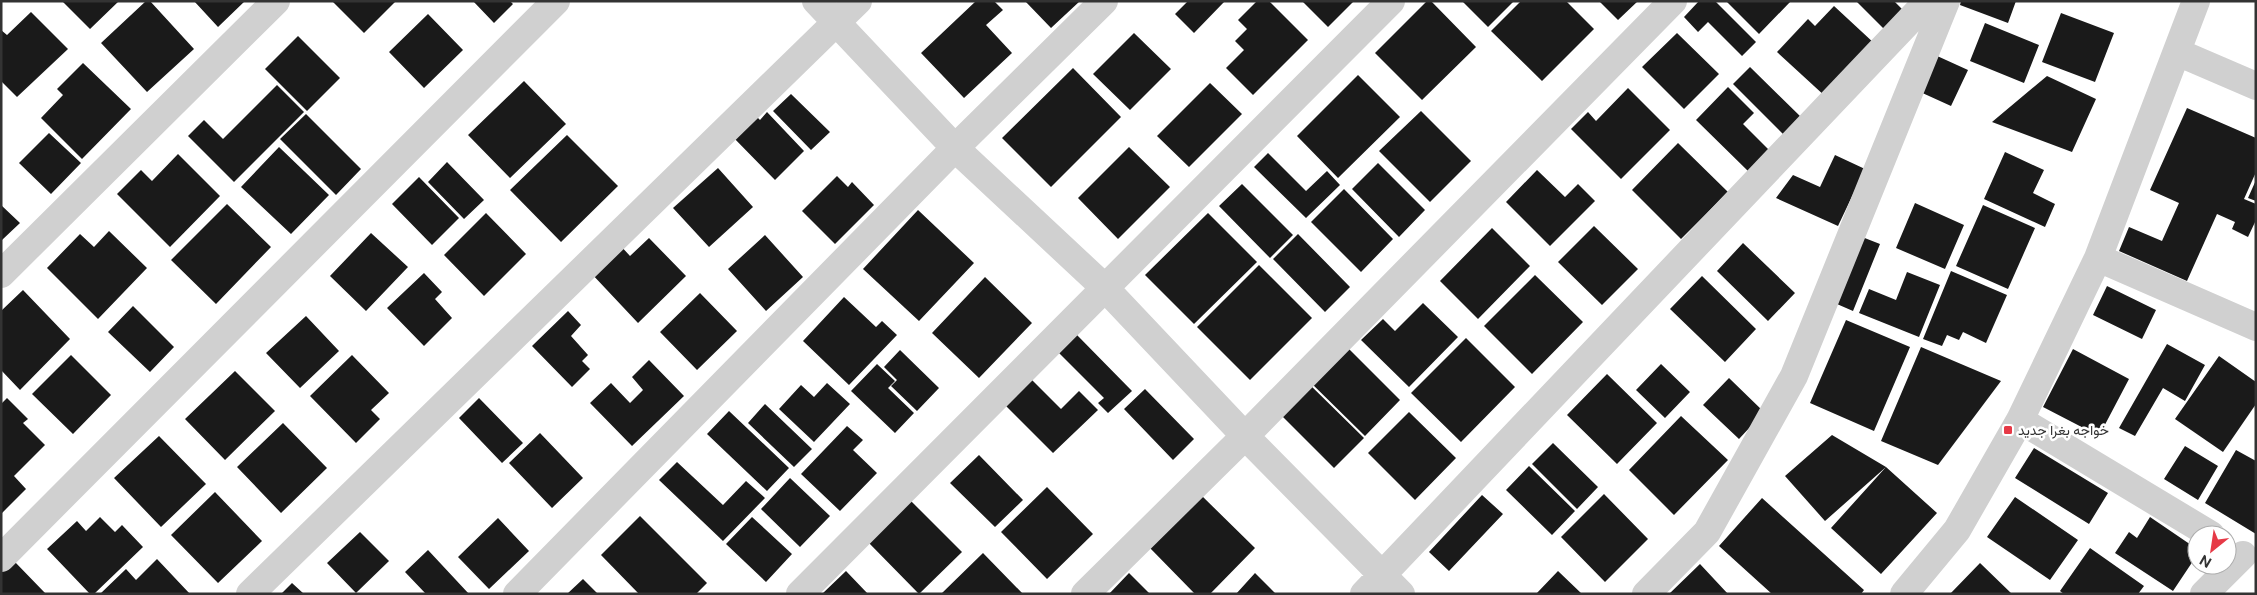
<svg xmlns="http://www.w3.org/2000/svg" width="2257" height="595" font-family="'Public Sans',Vazirmatn,sans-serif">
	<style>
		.building { fill: #1a1a1a }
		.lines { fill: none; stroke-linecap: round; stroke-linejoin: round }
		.minor { stroke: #d0d0d0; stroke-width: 28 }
		.poi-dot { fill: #e63946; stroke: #fff; stroke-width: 2 }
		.labels { text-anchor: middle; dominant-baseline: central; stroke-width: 5; stroke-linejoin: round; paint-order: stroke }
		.poi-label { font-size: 14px; fill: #333; stroke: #fff; text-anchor: start }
	</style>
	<rect width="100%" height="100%" fill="#fff"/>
	<path class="building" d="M62,1H119L90,29Z
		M146,1H150L194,49L147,92L101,43Z
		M194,1H245L218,27Z
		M332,1H396L364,33Z
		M473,1H510L513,4L494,23Z
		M976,1H994L1003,10L986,25L1012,53L964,98L921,53Z
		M1025,1H1080L1051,28Z
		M1188,1H1225L1194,33L1175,14Z
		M1257,1H1269L1308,40L1253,95L1226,68L1244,50L1235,41L1247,29L1238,20Z
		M1302,1H1354L1328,27Z
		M1427,1H1431L1476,47L1422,100L1375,53Z
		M1462,1H1514L1488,27Z
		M1521,1H1568L1567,2L1594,29L1542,81L1491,31Z
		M1599,1H1638L1618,20Z
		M1699,1H1715L1756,42L1742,56L1708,22L1698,32L1684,17Z
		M1726,1H1791L1759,34Z
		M1856,1H1894L1903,10L1884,29Z
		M1961,1H2016L2008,23L1960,5Z
		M1834,6L1875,44L1826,97L1777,52L1808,19L1815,26Z
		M31,12L68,49L17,97L1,81V30L7,35Z
		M2061,13L2114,33L2095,82L2042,62Z
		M428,14L463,50L424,88L389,52Z
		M1985,23L2039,45L2024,83L1970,61Z
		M1134,33L1171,69L1130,110L1093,74Z
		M1677,33L1719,74L1684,109L1642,67Z
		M298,36L340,78L307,111L265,69Z
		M1935,55L1968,70L1951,106L1918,91Z
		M83,63L131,109L82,159L41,118L63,95L57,89Z
		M1750,67L1802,118L1784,135L1733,84Z
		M1073,68L1121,117L1051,187L1002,138Z
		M1358,75L1400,117L1338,178L1297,136Z
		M2047,76L2096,99L2072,152L1992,122Z
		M524,81L566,124L510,178L468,135Z
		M1210,83L1242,114L1189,167L1157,136Z
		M277,85L304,112L234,182L188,136L204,120L223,139Z
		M1728,87L1754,113L1743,124L1770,151L1749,172L1696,120Z
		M1628,88L1670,130L1621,179L1571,129L1588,112L1596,121Z
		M791,94L830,132L811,150L773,111Z
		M2187,108L2256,138V172L2244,199L2256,204V220L2248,237L2232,229L2235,222L2217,214L2187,281L2119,251L2129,227L2162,241L2179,203L2150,190Z
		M1421,111L1471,161L1430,202L1379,151Z
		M752,112L760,120L767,112L804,151L775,180L730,134Z
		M306,114L361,169L336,195L280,139Z
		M49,133L81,163L51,194L19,163Z
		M567,135L618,186L561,242L510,190Z
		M1678,143L1728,192L1681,239L1632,190Z
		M279,147L329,195L291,234L241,187Z
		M1129,147L1170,187L1118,239L1078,198Z
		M2005,152L2044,170L2033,193L2055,204L2045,227L1984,199Z
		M1268,153L1306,191L1327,171L1340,185L1306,218L1254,167Z
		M178,154L220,196L170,247L117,194L141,170L152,181Z
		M1835,155L1865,169L1838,226L1776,198L1793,175L1820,187Z
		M447,162L484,200L464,219L428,182Z
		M1378,163L1425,210L1399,237L1352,189Z
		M718,168L753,207L709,247L673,208Z
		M1537,170L1565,197L1578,184L1595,201L1550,246L1506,202Z
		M837,176L848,187L852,182L874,205L835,244L802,211Z
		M419,177L459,218L432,245L392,204Z
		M2256,180V201L2248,198Z
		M1242,184L1293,235L1270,258L1219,206Z
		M1344,189L1393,239L1361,272L1311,222Z
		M1915,203L1964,225L1945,269L1896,248Z
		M227,204L271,247L216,304L171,260Z
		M1,205L20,223L2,240L1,239Z
		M1983,205L2035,228L2008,289L1956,266Z
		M918,210L974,263L919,321L863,269Z
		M486,213L526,254L484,296L444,255Z
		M1208,213L1257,262L1194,324L1145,275Z
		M1594,226L1638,269L1602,305L1558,262Z
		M1492,228L1530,266L1478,319L1440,281Z
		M109,231L147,268L98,319L47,268L80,234L94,247Z
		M371,233L408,267L366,311L330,276Z
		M1298,234L1350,287L1325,312L1273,259Z
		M765,235L803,277L766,311L728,269Z
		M1857,235L1880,244L1853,311L1830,301Z
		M649,238L686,276L638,323L590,272L619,244L630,256Z
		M1743,243L1795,293L1768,321L1717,271Z
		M1259,265L1312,318L1250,380L1197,327Z
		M1951,271L2007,295L1986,343L1963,332L1959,340L1947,335L1942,346L1923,339Z
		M1907,272L1940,285L1919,337L1859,313L1869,289L1896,300Z
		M424,273L442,292L435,299L452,318L424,346L387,308Z
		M1535,275L1583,322L1532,374L1484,326Z
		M1702,276L1756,329L1725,362L1670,309Z
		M985,277L1032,323L979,378L932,333Z
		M2107,286L2156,310L2142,339L2093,315Z
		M23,290L70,339L20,390L1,370V311Z
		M700,293L737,331L697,370L660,332Z
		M844,297L876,327L882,321L897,335L849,385L803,341Z
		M1423,303L1458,337L1409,387L1361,340L1383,319L1395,331Z
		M133,306L174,347L150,372L108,332Z
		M568,311L581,325L571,336L588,355L582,361L590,369L572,387L532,346Z
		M306,316L339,351L300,388L266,353Z
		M1846,320L1910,347L1874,431L1810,403Z
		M1077,335L1132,391L1108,413L1098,403L1104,398L1059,353Z
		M1466,338L1515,387L1461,442L1411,393Z
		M1342,342L1400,400L1365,436L1306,378Z
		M2167,344L2205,365L2185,401L2163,388L2135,436L2119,428Z
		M1921,347L2001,381L1938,465L1881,441Z
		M2073,349L2129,379L2099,436L2043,407Z
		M900,350L939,388L917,411L891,386L897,380L884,367Z
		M71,355L111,395L73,434L32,394Z
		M352,355L389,393L371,410L380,419L356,443L310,396Z
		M2219,356L2256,382V404L2223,452L2175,419Z
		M649,360L684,396L632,446L590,403L611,383L630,403L643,390L632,377Z
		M877,364L895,381L888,388L914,413L895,433L851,391Z
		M1661,364L1690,392L1665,418L1636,390Z
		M235,371L275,411L225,460L185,419Z
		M1607,374L1657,423L1617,464L1567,415Z
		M1027,375L1061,409L1079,391L1098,410L1053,453L1001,401Z
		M1729,378L1764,412L1739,439L1703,405Z
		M1304,379L1364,438L1334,468L1275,409Z
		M827,383L850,404L814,442L779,409L801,385L814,397Z
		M1145,389L1194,439L1173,460L1124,409Z
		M7,398L28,419L23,423L45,445L14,476L26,489L1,514V404Z
		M479,398L523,443L502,463L459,418Z
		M765,404L812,449L794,467L748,423Z
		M729,411L789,468L767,491L707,434Z
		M1409,412L1456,458L1415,500L1368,453Z
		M1681,416L1728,460L1674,515L1629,470Z
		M283,423L327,468L281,513L237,467Z
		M847,426L863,440L853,450L877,473L840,511L801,474Z
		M540,433L583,478L552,508L509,463Z
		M1832,435L1886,467L1937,513L1881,574L1831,528L1886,467L1825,521L1785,476Z
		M159,436L206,484L161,527L114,478Z
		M1553,443L1598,487L1577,509L1532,464Z
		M2185,446L2218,466L2198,500L2164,479Z
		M2034,448L2108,493L2089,524L2015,478Z
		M2236,450L2256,461V534L2205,503Z
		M979,455L1023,500L995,527L950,483Z
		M677,462L723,505L746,481L765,498L723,541L659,480Z
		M1529,466L1575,511L1552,535L1506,490Z
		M790,478L830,516L800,547L761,509Z
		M1047,487L1093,534L1047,579L1001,532Z
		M215,492L262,541L218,583L171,535Z
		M1604,494L1648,539L1605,582L1561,537Z
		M1482,495L1503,514L1449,571L1429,552Z
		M1202,496L1255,548L1210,594H1195L1150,548Z
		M2015,497L2078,540L2050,580L1987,537Z
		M1762,498L1864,590L1861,594H1772L1719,546Z
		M910,500L962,552L919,594L868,542Z
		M640,516L707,583L696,594H639L601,555Z
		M100,517L115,532L122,525L143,547L94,594H90L47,549L77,521L86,531Z
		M752,517L792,554L766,582L726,544Z
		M2150,517L2197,549V555L2173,591L2115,553L2129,532L2137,538Z
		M498,518L529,551L489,589L458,557Z
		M360,532L389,561L356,593L327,563Z
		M2090,548L2144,586L2138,594H2064L2060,591Z
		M428,550L469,594H426L405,572Z
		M983,553L1023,594H941Z
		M157,559L190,594H100L126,569L136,580Z
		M14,561L46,594H1V573Z
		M1980,563L2012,594H1950Z
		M1700,564L1728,594H1669Z
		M846,571L868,594H822Z
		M1558,571L1582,594H1536Z
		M1129,573L1150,594H1109Z
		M1255,573L1276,594H1236Z
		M583,579L598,594H567Z
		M292,583L304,594H281Z"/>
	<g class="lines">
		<path class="minor" d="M816,1L955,148L1105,288L1245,436L1401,594
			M2177,52L2256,86
			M2098,258L2256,327
			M1,274L276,1
			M2020,420L2211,535
			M1,558L556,1
			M250,594L858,1
			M517,594L955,148L1104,1
			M800,594L1391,1
			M1085,594L1245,436L1673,1
			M1364,594L1928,1
			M1646,594L1707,532L1794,376L1946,1
			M1904,594L1957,530L2020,420L2098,258L2196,1
			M2204,594L2243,555"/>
	</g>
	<rect class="poi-dot" x="2003" y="425" width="10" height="10" rx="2.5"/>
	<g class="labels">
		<g class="poi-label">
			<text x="2018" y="430">خواجه بغرا جدید</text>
		</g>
	</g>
	<rect width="2257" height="595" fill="none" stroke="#333333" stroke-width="5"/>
	<g transform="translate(2212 550) rotate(210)"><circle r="24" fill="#ffffff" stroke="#adadad"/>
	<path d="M0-4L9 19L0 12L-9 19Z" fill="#e63946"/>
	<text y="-8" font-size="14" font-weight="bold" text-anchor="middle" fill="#333333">N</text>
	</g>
</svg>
